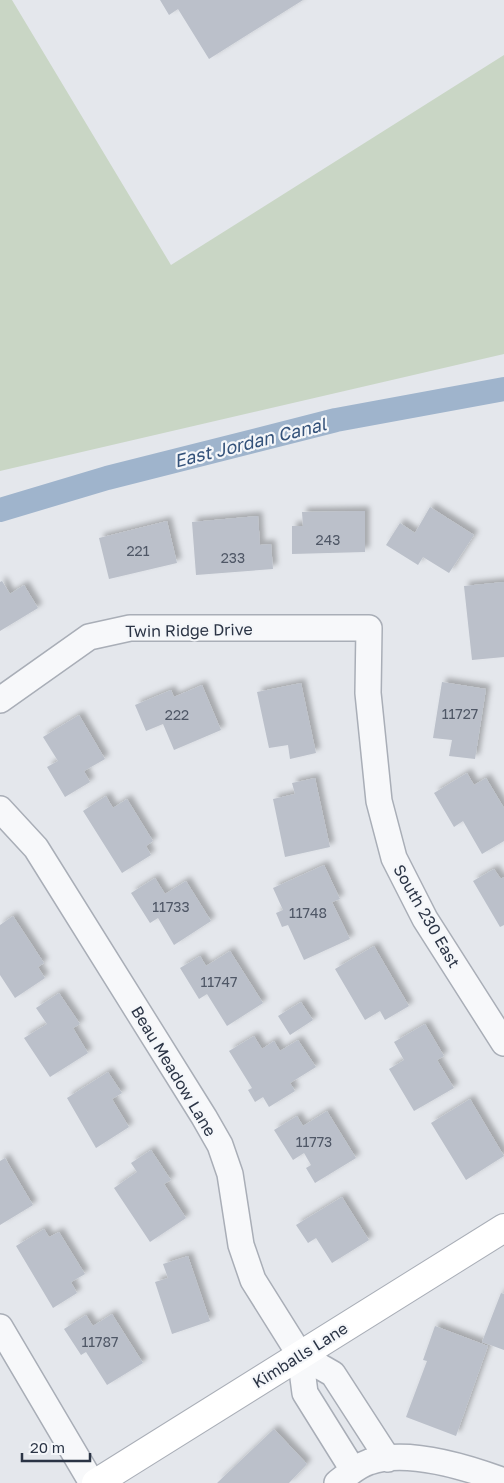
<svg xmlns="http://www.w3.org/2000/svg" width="504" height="1483" font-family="'Golos Text',sans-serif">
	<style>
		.green { fill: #c9d6c5 }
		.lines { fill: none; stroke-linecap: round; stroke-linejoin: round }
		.canal { stroke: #9fb4cc; stroke-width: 24 }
		.building { fill: #bbc0ca; filter: url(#shadow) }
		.street-casing { stroke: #a9aeb7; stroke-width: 28 }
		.secondary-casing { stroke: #a9aeb7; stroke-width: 30 }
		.street { stroke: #f7f8fa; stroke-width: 25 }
		.secondary { stroke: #fff; stroke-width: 28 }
		.labels { text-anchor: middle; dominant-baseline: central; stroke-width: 4.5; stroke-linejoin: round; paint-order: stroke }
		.number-label { font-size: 14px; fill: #4f5766 }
		.street-label { font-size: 16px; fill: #2b3445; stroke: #f4f6f9 }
		.water-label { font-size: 18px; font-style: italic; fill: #34527a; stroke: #f4f6f9 }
	</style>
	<defs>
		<filter id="shadow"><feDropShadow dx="4.5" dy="-4.5" stdDeviation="2.5" flood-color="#0004"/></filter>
	</defs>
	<rect width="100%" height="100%" fill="#e4e7ec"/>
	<path class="green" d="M0,0H12L171,265L504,55V354L0,471Z"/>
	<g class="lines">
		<path class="canal" d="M0,510L107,478L336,420L504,389"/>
	</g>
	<path class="building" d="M160,0H303L209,59L178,9L169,15Z
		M430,507L474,535L449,573L423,557L418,565L386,545L400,523L415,533Z
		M365,511V552L292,554V526H303L302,512Z
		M258,516L260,545L271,544L273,569L196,575L192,522Z
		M167,521L177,563L109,579L99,538Z
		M2,581L10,594L24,585L38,608L0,631V582Z
		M504,582V657L472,660L464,586Z
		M442,682L486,689L475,759L449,756L452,740L433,738Z
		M301,683L316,753L290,759L288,745L269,748L257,692Z
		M202,685L221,730L174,750L163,724L146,731L135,705L171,690L174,697Z
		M79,715L105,759L84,771L90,782L65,797L47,767L58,761L43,737Z
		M467,773L474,785L486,778L504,808V841L482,854L463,821L454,827L434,793Z
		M315,778L330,847L285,857L273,799L295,794L292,783Z
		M106,796L113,808L127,799L153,841L146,846L151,855L122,873L83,811Z
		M324,865L340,899L332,902L350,939L304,960L288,925L282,927L276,913L283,910L273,888Z
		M494,869L501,879L504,877V925L500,927L473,881Z
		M155,878L165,894L186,881L211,921L174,945L158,918L150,923L131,893Z
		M13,916L44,963L38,967L45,978L15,998L0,975V925Z
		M374,946L409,1006L385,1020L380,1011L365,1020L335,969Z
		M230,951L263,1003L227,1026L207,994L199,999L180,968L200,956L206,966Z
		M59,993L80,1024L73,1028L88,1053L50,1077L24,1038L47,1024L36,1008Z
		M301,1002L313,1020L290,1035L278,1016Z
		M425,1024L444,1056L437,1060L454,1088L414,1111L389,1069L404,1060L394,1042Z
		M254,1036L262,1049L274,1041L280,1051L298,1040L316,1067L290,1083L295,1091L269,1107L263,1097L255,1102L248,1090L252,1088L229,1051Z
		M108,1072L122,1093L112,1099L129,1127L96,1148L67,1098Z
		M470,1099L504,1156L466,1180L431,1123Z
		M327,1111L356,1158L315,1183L306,1168L311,1165L304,1153L293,1160L274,1130L297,1116L303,1126Z
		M151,1150L171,1180L164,1184L186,1218L150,1242L114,1188L137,1172L131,1163Z
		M5,1158L33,1205L0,1225V1161Z
		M342,1197L369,1240L332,1263L316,1238L308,1243L296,1225Z
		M44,1229L49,1237L59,1232L85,1274L71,1282L77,1293L53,1308L16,1246Z
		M188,1256L210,1321L172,1334L155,1282L168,1278L163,1264Z
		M501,1293L504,1294V1350L482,1342Z
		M112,1314L143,1363L107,1385L86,1352L81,1355L64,1329L86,1315L93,1326Z
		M435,1326L488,1346L456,1436L406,1417L427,1361L423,1360Z
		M274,1429L307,1464L289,1483H217Z"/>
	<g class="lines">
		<g class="street-casing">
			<path id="street" d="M0,700L89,637L130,628H369L368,693L379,801L394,858L425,919L504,1043
				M0,809L36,848L204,1117L220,1145L230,1174L241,1245L253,1280L300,1355L305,1393L353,1470
				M0,1327L92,1483
				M300,1355L333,1374L388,1459
				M337,1483C347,1475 357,1466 369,1462C406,1448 469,1468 504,1481"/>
		</g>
		<g class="secondary-casing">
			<path id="secondary" d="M96,1483L504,1228"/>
		</g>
		<use href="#street" class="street"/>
		<use href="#secondary" class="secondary"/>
	</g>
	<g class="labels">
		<g class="number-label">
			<text x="328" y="539">243</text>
			<text x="138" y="550">221</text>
			<text x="233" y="557">233</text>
			<text x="460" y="713">11727</text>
			<text x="177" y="714">222</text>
			<text x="171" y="906">11733</text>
			<text x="308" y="912">11748</text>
			<text x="219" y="981">11747</text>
			<text x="314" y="1141">11773</text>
			<text x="100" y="1341">11787</text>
		</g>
		<g class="street-label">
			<text transform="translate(189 630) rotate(-1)">Twin Ridge Drive</text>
			<text transform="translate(427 916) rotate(60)">South 230 East</text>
			<text transform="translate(174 1071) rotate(59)">Beau Meadow Lane</text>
			<text transform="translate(300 1355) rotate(-32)">Kimballs Lane</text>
		</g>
		<g class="water-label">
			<text transform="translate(250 442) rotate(-14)">East Jordan Canal</text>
		</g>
	</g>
	<path d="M22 1453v8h68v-8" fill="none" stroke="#2b3445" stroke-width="2.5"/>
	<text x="30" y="1453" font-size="15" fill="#2b3445" stroke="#f4f6f9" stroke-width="4" paint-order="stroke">20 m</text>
</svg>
